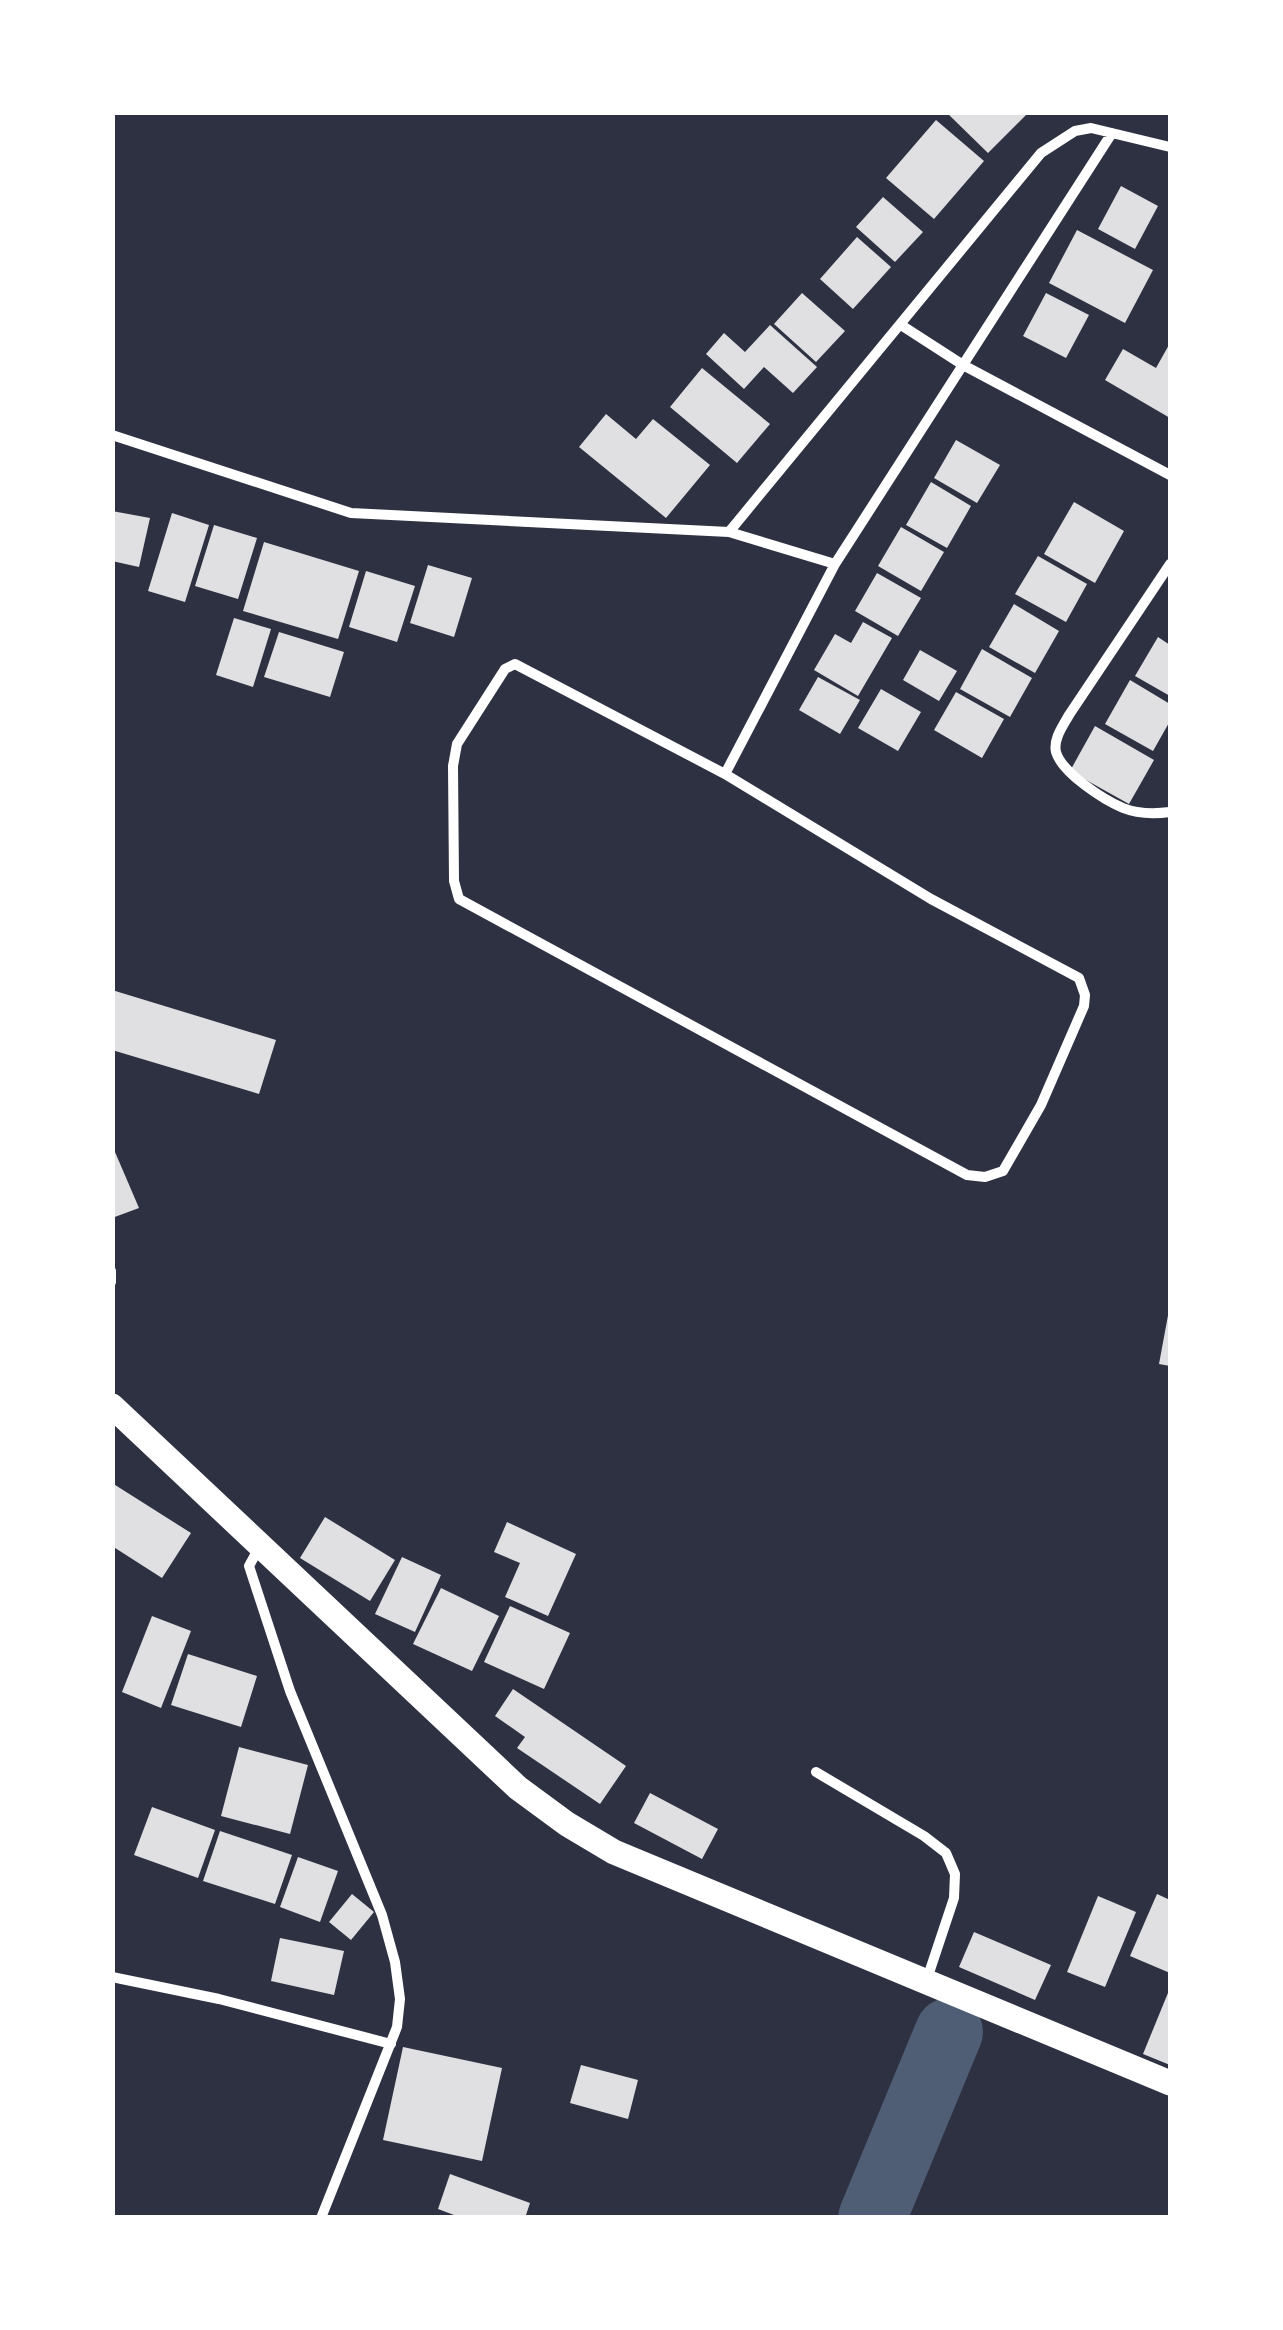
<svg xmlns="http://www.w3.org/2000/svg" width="1283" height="2330" font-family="Inter,sans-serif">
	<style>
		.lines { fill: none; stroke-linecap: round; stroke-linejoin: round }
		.river { stroke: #4f5d75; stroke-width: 68 }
		.building { fill: #e0e0e3 }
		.service { stroke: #fff; stroke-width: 8 }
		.minor { stroke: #fff; stroke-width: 10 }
		.primary { stroke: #fff; stroke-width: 25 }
	</style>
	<rect width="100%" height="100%" fill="#2d3142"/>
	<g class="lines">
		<path class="river" d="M872,2218L949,2032"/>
	</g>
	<path class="building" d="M946,112H1029L988,153Z
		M936,120L984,161L934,219L886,178Z
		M1121,186L1158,206L1135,249L1098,229Z
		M883,197L923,232L895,262L856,227Z
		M1077,230L1153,270L1125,323L1049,283Z
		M857,237L891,267L853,309L820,279Z
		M802,293L845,331L816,362L774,324Z
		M1046,293L1089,315L1066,358L1023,336Z
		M770,325L817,367L793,393L764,367L744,389L706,354L724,333L745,352Z
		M1170,343V418L1105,380L1123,349L1156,368Z
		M702,368L770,424L737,463L670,407Z
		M606,414L636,439L653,419L710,465L666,518L579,447Z
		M956,440L1000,465L977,503L934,478Z
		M931,482L971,506L947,548L906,525Z
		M1074,502L1124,531L1095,583L1044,554Z
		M112,511L150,518L139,567L112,561Z
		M172,513L209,525L185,602L148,591Z
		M214,525L257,538L238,599L195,586Z
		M901,527L944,552L921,591L878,566Z
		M264,542L359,571L338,639L243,611Z
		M1038,556L1087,584L1066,622L1015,594Z
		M428,565L472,578L454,637L410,623Z
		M366,571L415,586L397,642L349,627Z
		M877,573L921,598L898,636L855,611Z
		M1014,604L1059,631L1035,673L989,647Z
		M234,618L271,629L253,687L216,675Z
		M863,622L892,638L858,696L814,670L835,634L851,643Z
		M279,632L344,652L330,697L264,677Z
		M1158,637L1170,645V696L1135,676Z
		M982,649L1032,678L1010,717L960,689Z
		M920,650L957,671L939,701L903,680Z
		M818,677L860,700L840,734L799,710Z
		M1130,680L1170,704V721L1153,751L1105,724Z
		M881,689L921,712L898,751L858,728Z
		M956,692L1004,719L982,758L934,730Z
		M1095,726L1154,760L1129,804L1070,771Z
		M112,990L276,1040L259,1094L112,1050Z
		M112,1145L139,1208L112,1218Z
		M1169,1310H1170V1366L1159,1364Z
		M112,1483L191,1533L162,1578L112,1546Z
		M325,1517L395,1560L370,1601L300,1558Z
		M507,1522L576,1554L548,1616L505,1597L520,1563L494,1552Z
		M402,1557L441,1575L415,1632L375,1614Z
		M441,1588L499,1616L472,1671L413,1644Z
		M510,1606L570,1633L544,1689L484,1662Z
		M152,1616L191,1631L161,1708L122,1692Z
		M188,1654L257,1676L241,1727L171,1705Z
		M513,1689L626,1766L600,1804L517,1748L525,1737L495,1716Z
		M239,1747L308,1765L290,1834L221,1816Z
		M650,1793L718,1829L702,1859L634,1823Z
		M152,1807L215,1830L198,1878L134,1855Z
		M220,1831L292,1855L275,1904L203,1881Z
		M298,1857L338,1871L320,1922L280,1907Z
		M352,1894L374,1912L351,1940L329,1922Z
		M1157,1894L1170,1900V1973L1130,1956Z
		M1098,1896L1136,1912L1105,1987L1067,1972Z
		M974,1932L1051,1965L1035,2000L959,1967Z
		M280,1938L344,1951L334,1995L271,1981Z
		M1170,1988V2065L1143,2054Z
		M403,2047L502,2068L482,2161L383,2140Z
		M581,2065L638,2080L628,2119L570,2103Z
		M450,2174L530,2203L525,2218H462L438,2209Z"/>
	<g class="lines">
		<path class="service" d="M112,1271V1282"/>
		<path class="minor" d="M901,325L963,365L1170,475
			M112,435L351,513L729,532L835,564
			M729,532L1041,153L1075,131L1091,128L1170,147
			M1170,564L1069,715C1063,726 1053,739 1056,752C1062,773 1104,800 1123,808C1138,814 1155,814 1170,812
			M515,664L725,774L931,899L1079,978L1085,995L1084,1006L1041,1105L1003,1171L985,1177L967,1175L459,899L454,881L453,766L457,744L505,669Z
			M725,774L835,564L1112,133
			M260,1546L249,1566L290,1691L382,1915L395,1962L400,1999L397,2027L321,2218
			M816,1772L924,1836L946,1853L955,1874L954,1898L927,1979
			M112,1977L219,1999L391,2044"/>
		<path class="primary" d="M112,1406L518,1788L567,1824L614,1852L1170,2083"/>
	</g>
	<rect width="1283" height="2330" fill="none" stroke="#ffffff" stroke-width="230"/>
</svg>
